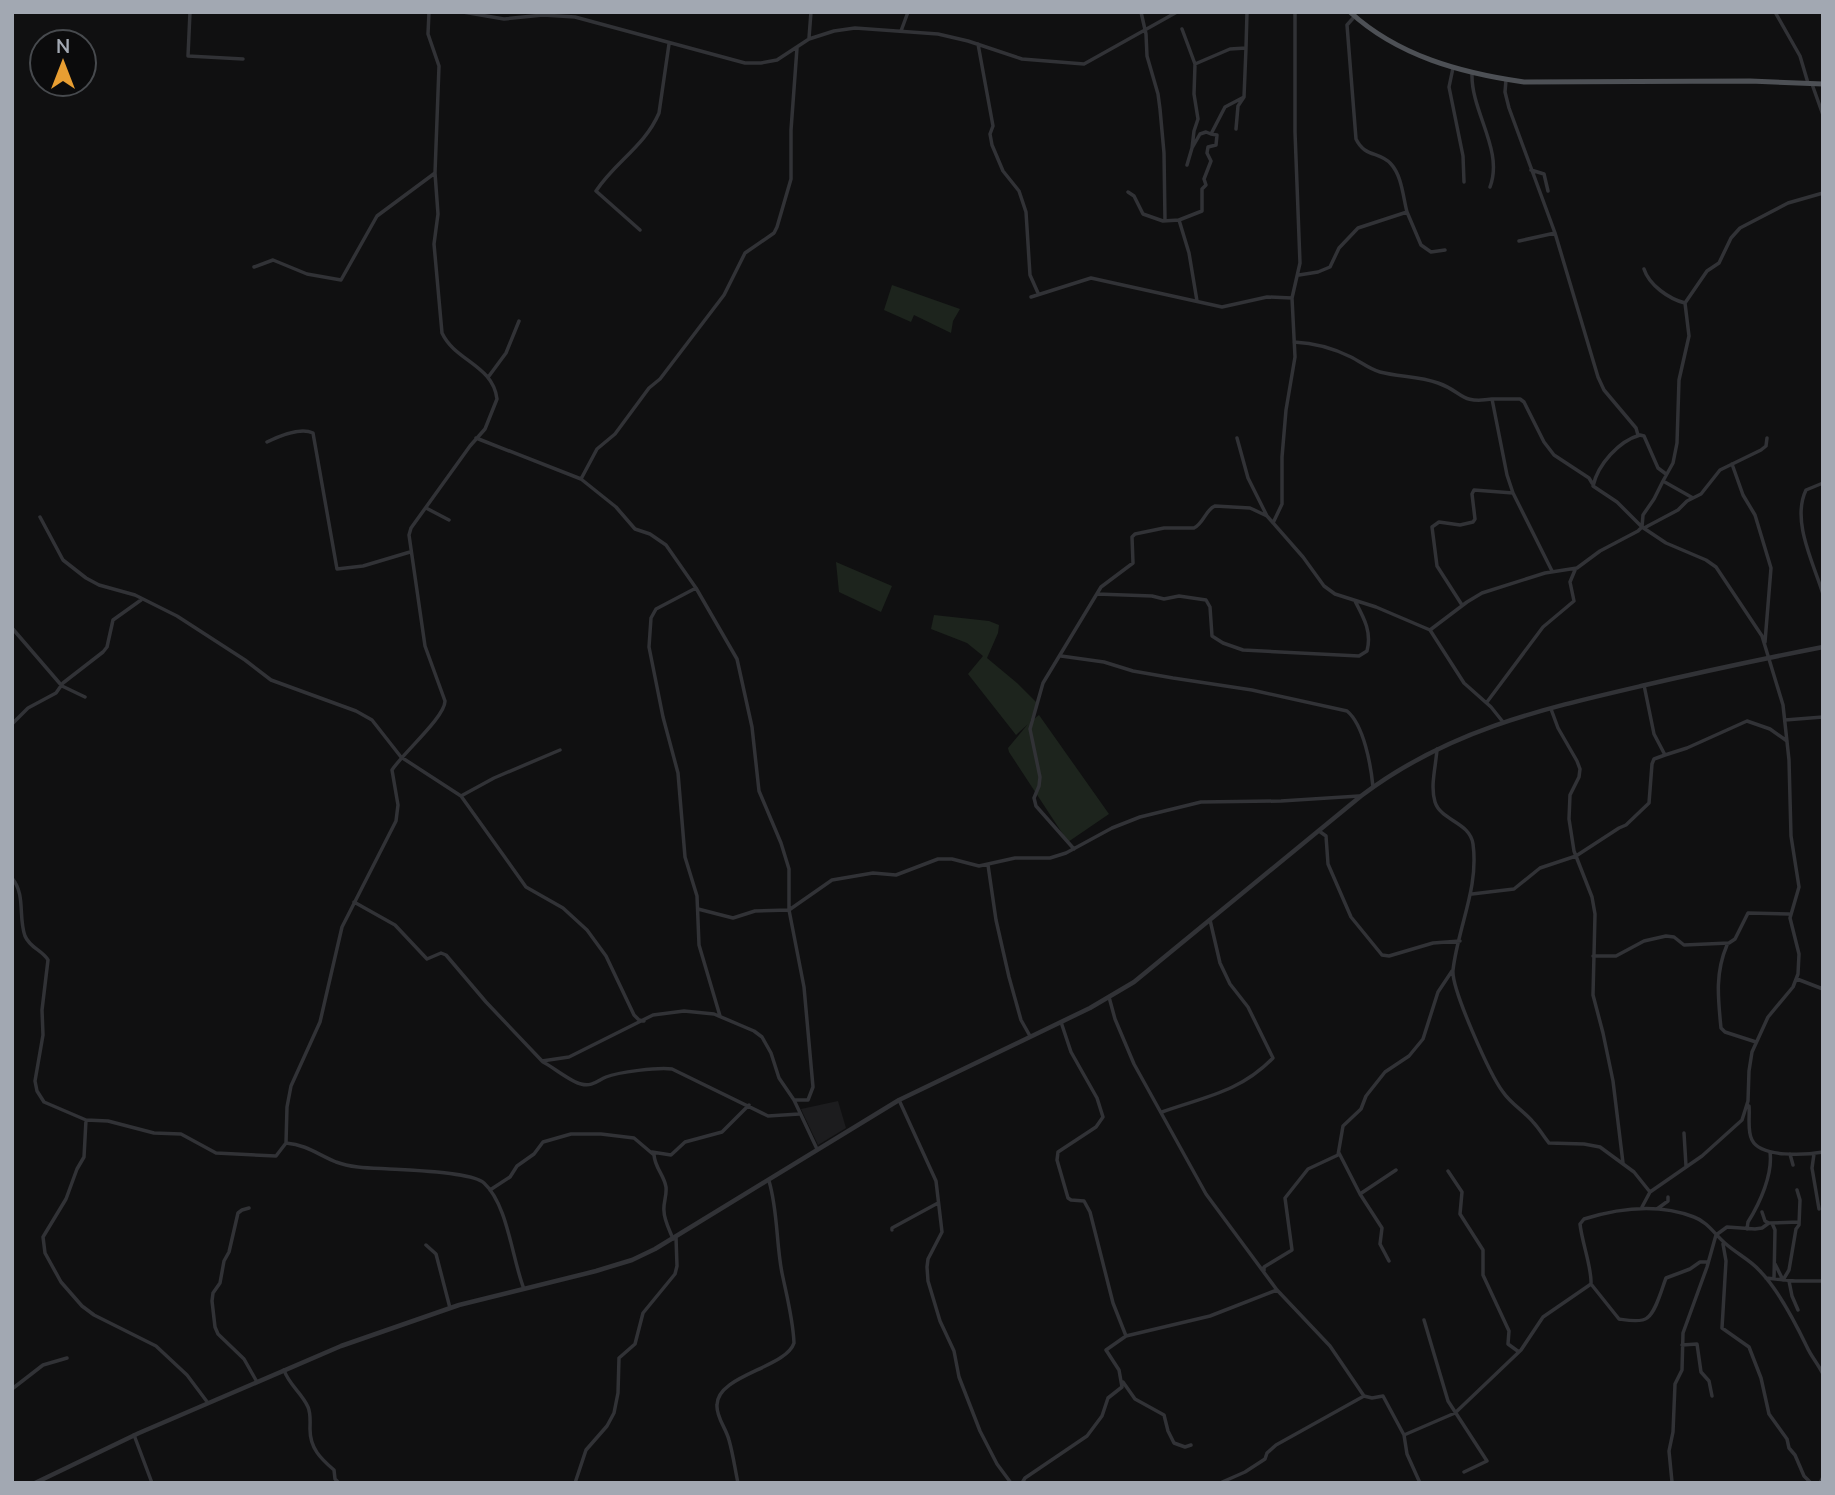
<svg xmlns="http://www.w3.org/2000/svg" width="1835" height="1495" font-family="'Nunito Sans',sans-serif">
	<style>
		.built { fill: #1c1c1e }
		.green { fill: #1d241d }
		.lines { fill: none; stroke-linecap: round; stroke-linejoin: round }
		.minor { stroke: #313236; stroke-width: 3.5 }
		.tertiary { stroke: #313236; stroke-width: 4.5 }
		.primary { stroke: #4d5055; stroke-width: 5 }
	</style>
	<rect width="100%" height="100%" fill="#101011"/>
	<path class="built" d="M838,1101L846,1128L818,1145L801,1109Z"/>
	<path class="green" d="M892,285L960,309L953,321L951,333L914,315L911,322L884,310Z
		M836,562L892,586L881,612L839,592Z
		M934,615L989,621L999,625L998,633L987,658L1017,683L1037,703L1030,722L1039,715L1109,814L1068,842L1009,752L1008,748L1028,724L1016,735L968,674L983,656L967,643L931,629Z"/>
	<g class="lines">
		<path class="minor" d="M84,12H87
			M190,12L188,56L243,59
			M463,12L504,19L543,15L575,17L745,63H761L777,60L809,39L834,31L855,28L938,34L968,41L1022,59L1084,64L1177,12
			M1141,12L1146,34L1147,56L1158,94L1160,109L1164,153L1165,221
			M1775,12L1800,56L1808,83
			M1182,29L1195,64
			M901,31L908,12
			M809,38L811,12
			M978,44L993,126L990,134L992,145L1003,171L1019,191L1026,212L1030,275L1038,293
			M1246,48L1247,12
			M1453,68L1449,87L1463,156L1464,182
			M1472,74C1471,112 1504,150 1490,187
			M1506,80L1505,92L1509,108L1555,233L1519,241
			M1812,84L1823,115
			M1211,134L1206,132L1200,134L1192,148L1194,131L1198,119L1194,94L1195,64L1230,49L1246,48L1244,97
			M1187,165L1192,148
			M1531,170L1544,174L1548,191
			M1128,192L1134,196L1143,214L1163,221L1179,220
			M1407,212L1421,245L1431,252L1445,250
			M640,230L596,191C615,162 645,146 659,113L669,44
			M1555,233L1598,377L1604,390L1636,428L1638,435
			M254,267L273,260L307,274L341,280L377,216L435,173
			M1644,269C1649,285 1669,299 1685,303L1707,271L1719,263L1731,238L1740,228L1788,203L1823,193
			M1299,275L1318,272L1330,267L1339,248L1358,228L1407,212C1403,197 1402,176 1391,164C1380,151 1365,158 1356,139L1347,25L1355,16
			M1031,297L1091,278L1222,307L1267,297L1292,298
			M1197,301L1189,253L1179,220L1202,211V189L1206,185L1204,179L1211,161L1207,153L1208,147L1216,145L1217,135L1211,134L1225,107L1244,97L1238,106L1236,129
			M1294,342C1315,343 1333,348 1351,357C1361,362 1369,369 1380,372C1399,377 1419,376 1438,383C1464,392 1459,404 1492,399L1507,475L1513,493L1552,571
			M489,376L506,353L519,321
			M1492,399H1520L1524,402L1544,442L1554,455L1589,478L1592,483
			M476,438L581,479L616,507L635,529L650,534L666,545L696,588L737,659L752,727L759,791L781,843L789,869V910L804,987L813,1087L808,1100H794
			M1237,438L1248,478L1267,516L1303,557L1324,586L1335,594L1376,607L1430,630L1464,683L1491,707L1503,722
			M267,442C279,436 301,427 313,433L337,569L363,566L410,552
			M1732,464L1743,495L1755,515L1771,568L1765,642
			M581,479L597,449L615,434L649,388L660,379L724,295L745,253L774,233L777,227L791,179V130L797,48
			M1663,481L1673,463L1677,443L1679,380L1689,336L1685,303
			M1823,483L1806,490C1791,521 1814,564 1823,594
			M426,508L449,520
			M40,517L63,560L86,578L99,585L135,595L177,616L245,660L271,680L356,711L372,720L401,757L461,796L526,887L563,908L587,930L606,956L634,1015L639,1020L644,1021
			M1273,523L1282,504V457L1286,410L1295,357L1292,298L1300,263L1295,132V12
			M1644,528L1678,510L1687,501L1701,494L1720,470L1761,450L1766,446L1767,438
			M696,588L656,609L651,618L649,647L663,717L678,773L685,857L697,896L699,945L720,1016
			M1097,594L1152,596L1164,599L1179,596L1206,600L1210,607L1212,636L1223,643L1243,650L1359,656L1367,651C1372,632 1364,618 1355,601
			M1462,605L1437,566L1432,527L1439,522L1460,525L1473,522L1475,519L1472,494L1474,490L1513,493
			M12,628L62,686L85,697
			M1430,630L1467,602L1482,593L1545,573L1577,568L1600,551L1638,531L1642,527L1643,515L1654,499L1663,481L1693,498
			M1061,656L1104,662L1133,671L1173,678L1252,690L1347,711C1364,725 1371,766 1373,787
			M1644,685L1654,734L1665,755L1687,748L1747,721L1770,729L1787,741
			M1487,702L1543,627L1574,601L1570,582L1575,570
			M1551,709L1558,728L1577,761L1580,769L1579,777L1570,795L1569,819L1574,851L1592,897L1595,914L1593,995L1603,1033L1613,1081L1623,1163
			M1785,720L1823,717
			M12,724L28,708L56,693L63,683L103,652L107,647L113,620L141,600
			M1437,749C1436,766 1430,786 1435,802C1441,821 1470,822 1473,844C1479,888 1458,927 1453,970C1451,988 1490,1075 1503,1092C1511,1104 1524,1111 1533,1122C1539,1128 1543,1136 1549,1143L1584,1144L1600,1147L1634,1172L1650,1192L1642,1207
			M461,796L494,778L560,750
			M1319,831L1326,836L1328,864L1351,917L1382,955L1389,956L1433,943L1460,941
			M1074,849L1036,806L1034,798L1039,786L1040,777L1030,729L1043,683L1101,587L1133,563L1132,537L1135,534L1164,528H1194C1204,523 1206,509 1215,506L1250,508L1267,516
			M988,865L996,920L1009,977L1021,1020L1030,1036
			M12,878C26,895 18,917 25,936C30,948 42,950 48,960L42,1010L43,1035L35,1081L37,1091L44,1102L86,1120L108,1121L154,1133L181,1134L216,1153L276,1156L286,1143L287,1107L291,1086L320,1022L342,927L396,821L398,805L392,770C403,753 445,717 445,701L425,646L409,535L411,528L470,446L485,429L497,399C493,365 455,361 442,333L434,244L438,214L435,173L439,66L428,34L429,12
			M1472,894L1514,889L1540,868L1576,856L1619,828L1626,825L1649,803L1652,764L1654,759L1665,755
			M354,902L395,925L427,959L441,953L446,955L486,1002L542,1061L569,1057L653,1015L684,1011L714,1014L754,1031L762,1037L771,1053L779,1078L794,1100L817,1149
			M698,909L733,918L755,911L789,910L832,880L873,873L896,875L938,859H952L979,866L1015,858H1050L1066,853L1112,828L1140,817L1201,802L1281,801L1359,796
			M1727,945C1715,973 1718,998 1721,1028L1725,1032L1756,1042
			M1593,956H1616L1644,941L1666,936L1674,937L1684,945L1729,943L1735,939L1748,913L1789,914
			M1797,979L1823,989
			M1109,997L1115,1019L1134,1064L1206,1194L1277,1290L1330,1346L1364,1396L1372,1398L1383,1396L1404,1435L1407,1454L1420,1483
			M1061,1022L1071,1052L1097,1098L1103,1117L1096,1127L1058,1152L1057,1160L1068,1198L1071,1200L1084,1201L1090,1212L1113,1303L1126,1336
			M543,1062C553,1067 571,1082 581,1084C592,1087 597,1081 606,1077C618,1072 659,1067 672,1069L768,1116L799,1114
			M899,1100L936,1181L942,1232L928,1259L927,1267L928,1281L940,1321L954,1351L959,1377L980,1431L997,1464L1011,1483
			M1749,1106C1750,1116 1747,1131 1752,1140C1761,1158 1806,1155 1823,1152
			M1162,1112C1204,1097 1240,1092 1273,1058L1248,1007L1230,984L1220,963L1210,920
			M86,1120L84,1157L77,1169L66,1199L43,1237L45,1253L61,1282L82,1306L94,1315L156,1346L187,1375L208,1403
			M1684,1133L1686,1166
			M286,1143C307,1145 317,1154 336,1162C352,1168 371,1168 389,1169C408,1170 472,1172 484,1183C508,1205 512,1259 524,1289
			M652,1152L671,1155L685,1142L722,1132L749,1105
			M1339,1153L1360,1194L1382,1228L1380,1244L1389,1261
			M1790,1154L1793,1165
			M1814,1154L1812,1168L1819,1209
			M1448,1171L1462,1192L1460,1214L1483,1250V1275L1509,1331L1508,1344L1519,1352
			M490,1190L510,1177L517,1166L534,1154L543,1142L571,1134H601L634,1138L654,1155C655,1168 664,1175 666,1187C667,1196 663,1203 664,1211C664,1220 670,1231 673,1239
			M1650,1192L1702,1156L1742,1120L1748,1101L1749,1071L1752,1052L1768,1017L1793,987L1798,974L1799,954L1790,918L1799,887L1791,836L1789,760L1783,705L1762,636L1716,567L1706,560L1666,543L1642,527L1617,502L1593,486C1598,464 1619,441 1640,435L1644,436L1658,468L1666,474
			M1360,1194L1396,1170
			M249,1208L242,1210L238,1213L229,1252L224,1261L220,1283L213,1293L212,1301L215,1327L218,1334L244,1359L257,1382
			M1657,1209L1668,1201V1197
			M1762,1212L1765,1221L1769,1223
			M1772,1223L1775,1230L1774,1279
			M1747,1229L1748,1222C1760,1203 1773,1174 1770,1152
			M892,1230V1228L938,1203
			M1723,1244L1726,1261L1722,1328L1749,1347L1761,1378L1769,1414L1787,1439L1789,1448L1795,1455L1804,1476L1811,1483
			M426,1245L436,1254L450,1308
			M1775,1264L1783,1280
			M1264,1271V1267L1292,1250L1285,1198L1308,1169L1338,1155L1343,1126L1361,1109L1366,1096L1385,1072L1409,1056L1423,1039L1438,992L1452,971
			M1766,1278L1795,1281H1823
			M1783,1280L1789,1270L1796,1229L1799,1225L1800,1200L1797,1190
			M1789,1281L1792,1296L1798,1310
			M1591,1284L1619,1319C1626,1320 1641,1323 1647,1318C1656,1312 1662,1288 1666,1278L1690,1269L1700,1262H1708
			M1424,1320L1448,1401L1487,1461L1464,1472
			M1682,1345L1697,1344L1701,1372L1709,1381L1712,1396
			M284,1370C289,1385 302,1393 308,1407C311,1414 310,1422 310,1429C310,1448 320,1458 334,1470L335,1479L339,1483
			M1123,1382L1135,1399L1164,1415L1168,1431L1174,1443L1185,1447L1191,1445
			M12,1389L43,1365L67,1358
			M134,1435L152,1483
			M1404,1435L1455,1413L1521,1350L1543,1317L1591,1284C1592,1268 1582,1243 1580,1224L1584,1219C1619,1208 1658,1203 1694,1217C1708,1222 1715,1235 1726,1244C1736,1253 1750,1260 1759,1270C1778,1289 1795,1322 1807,1347C1811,1356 1818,1364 1823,1374
			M1672,1482L1669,1451L1673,1432L1675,1384L1682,1370L1683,1333L1707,1267L1716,1235L1727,1227L1755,1229L1762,1228L1769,1223L1799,1222
			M575,1483L586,1450L607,1426L614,1413L618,1393L619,1358L635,1344L643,1313L675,1274L677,1266L676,1237
			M738,1483C735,1469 733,1454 729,1440C726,1428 716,1417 717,1405C717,1375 786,1368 794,1343C793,1319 787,1297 782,1273C776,1243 778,1211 769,1181
			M1022,1483L1025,1478L1087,1436L1102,1416L1108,1398L1122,1387L1119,1370L1106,1350L1126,1336L1210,1316L1277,1290
			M1220,1483L1245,1472L1265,1459L1267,1453L1276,1445L1364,1396
			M1820,1483L1823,1477"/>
		<path class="tertiary" d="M35,1483L139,1433L341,1346L459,1305L596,1271L632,1260L655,1249L899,1100L1090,1008L1134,982L1361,796C1447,731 1538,710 1641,686C1701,672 1762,659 1823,647"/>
		<path class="primary" d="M1350,12C1398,56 1461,73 1524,82L1750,81L1823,84"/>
	</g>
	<rect width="1835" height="1495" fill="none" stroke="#a2a8b2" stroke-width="28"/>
	<g transform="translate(63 63)"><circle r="33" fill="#0b0b0c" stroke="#474a4e" stroke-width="2"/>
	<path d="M0-5L12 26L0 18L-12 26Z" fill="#e89e32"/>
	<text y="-10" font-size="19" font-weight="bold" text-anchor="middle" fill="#a2a8b2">N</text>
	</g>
</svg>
